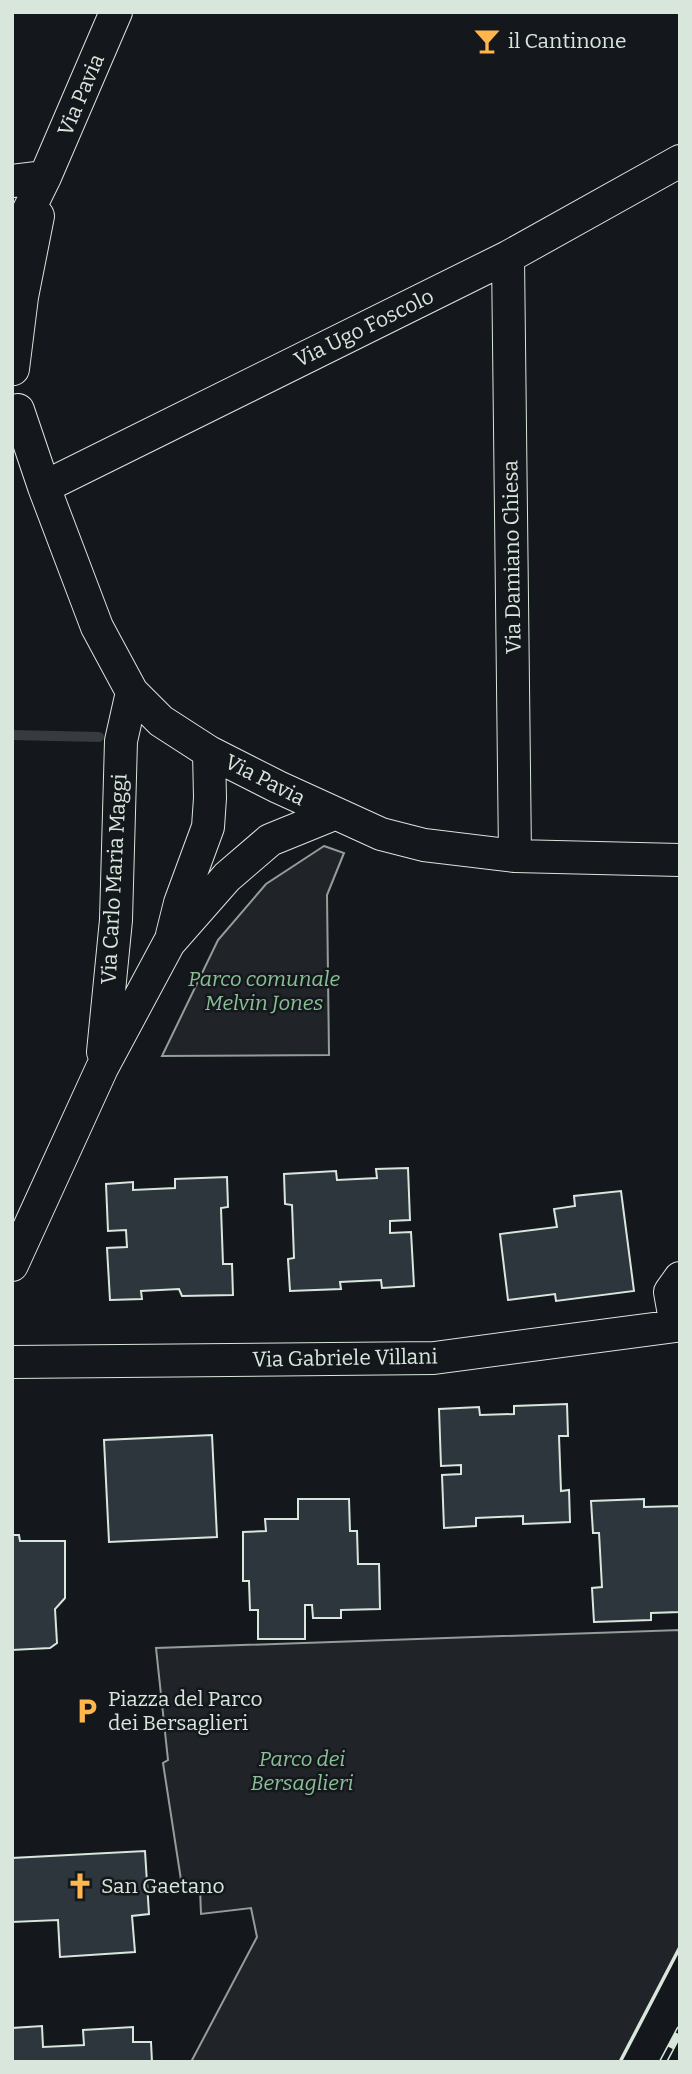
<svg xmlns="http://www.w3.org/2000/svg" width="692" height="2074" font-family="Bitter,serif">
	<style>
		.green { fill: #202428; stroke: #939e99; stroke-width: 2 }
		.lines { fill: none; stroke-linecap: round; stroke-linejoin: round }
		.stream { stroke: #363b3e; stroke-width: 10 }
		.building { fill: #2c363c; stroke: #d8e6dc; stroke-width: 2 }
		.street-casing { stroke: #d8e6dc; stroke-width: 34 }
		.street { stroke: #14181c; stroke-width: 32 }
		.rail-casing { stroke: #d8e6dc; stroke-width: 8 }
		.rail { stroke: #14181c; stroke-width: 5; stroke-dasharray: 16; stroke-linecap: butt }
		.wall { stroke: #d8e6dc; stroke-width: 3.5 }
		.labels { text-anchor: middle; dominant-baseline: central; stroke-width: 5; stroke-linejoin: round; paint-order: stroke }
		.poi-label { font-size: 21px; fill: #d8e6dc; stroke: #14181c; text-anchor: start }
		.street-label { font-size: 21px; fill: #d8e6dc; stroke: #14181c }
		.park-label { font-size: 21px; font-style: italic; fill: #8ac095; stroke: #14181c }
	</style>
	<rect width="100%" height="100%" fill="#14181c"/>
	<path class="green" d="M324,846L344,853L327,895L329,1055L162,1056L218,940L266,884Z
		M680,1630V1947L620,2062H191L257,1937L251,1908L201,1914L200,1888L183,1893L163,1763L168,1760L156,1648Z"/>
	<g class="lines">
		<path class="stream" d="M12,735L99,737"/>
	</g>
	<path class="building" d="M408,1168L410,1220L390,1221V1233L411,1232L414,1286L382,1288L381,1280L340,1282L341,1289L290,1291L288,1259L294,1258L292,1205L285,1204L284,1174L336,1171L337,1180L377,1178L376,1169Z
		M227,1177L228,1207L221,1208L223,1264H232L233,1295L182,1296L179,1289L141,1291L142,1299L110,1300L107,1248L127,1247L126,1230L108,1231L106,1184L133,1182V1190L175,1188V1179Z
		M621,1191L634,1291L556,1301L555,1294L508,1300L500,1234L557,1227L554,1209L575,1206L574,1196Z
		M567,1404L568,1436H559L561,1491L569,1490L570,1522L523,1524V1516L476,1518V1526L444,1528L442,1475L461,1474V1465L441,1466L439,1409L479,1407L480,1415L514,1414V1406Z
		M212,1435L217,1537L109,1542L104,1440Z
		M298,1499H349L350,1531H357L358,1564H379L380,1609L341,1610V1618H313L312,1605H305V1639H258V1610H250L249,1581H243V1532L266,1531L265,1519H298Z
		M644,1499V1507L680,1506V1612L651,1613V1620L594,1622L592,1588L602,1587L599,1533H593L591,1501Z
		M12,1535H19L20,1541H65V1598L55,1609L57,1643L50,1648L12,1650Z
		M145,1851L149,1914L132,1916L135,1952L60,1957L58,1920L12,1922V1858Z
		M42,2026L43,2047L84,2045L83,2030L133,2027V2042H151L152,2062H12V2028Z"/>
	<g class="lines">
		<g class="street-casing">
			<path id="street" d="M12,181L45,177
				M12,244L45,177L116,12
				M508,257L515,856
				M13,369L22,297L38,216
				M18,410L44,487L97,627L132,692L161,721L209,752L278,787L381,834L424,845L515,856L680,860
				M44,487L508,257L680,161
				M172,935L180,903L208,827L210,798L209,752
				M103,1052L116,920L121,741L132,692
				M12,1265L102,1068L169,943L227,877L270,840L334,814
				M12,1362L434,1358L676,1326L670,1292L680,1278"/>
		</g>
		<use href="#street" class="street"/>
		<g class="rail-casing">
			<path id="rail" d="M663,2062L680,2030"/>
		</g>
		<use href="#rail" class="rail"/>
		<path class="wall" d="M620,2062L680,1947"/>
	</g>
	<defs>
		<g id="bar-bare" transform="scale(2.1)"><path d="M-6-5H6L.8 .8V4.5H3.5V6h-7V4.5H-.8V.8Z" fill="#ffb74d" stroke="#14181c" stroke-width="2.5" paint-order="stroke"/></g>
		<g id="parking-bare" transform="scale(2.1)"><path d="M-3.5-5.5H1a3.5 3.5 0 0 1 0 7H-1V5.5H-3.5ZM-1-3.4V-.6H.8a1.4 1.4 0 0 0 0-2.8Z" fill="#ffb74d" stroke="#14181c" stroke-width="2.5" paint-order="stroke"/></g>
		<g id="church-bare" transform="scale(2.1)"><path d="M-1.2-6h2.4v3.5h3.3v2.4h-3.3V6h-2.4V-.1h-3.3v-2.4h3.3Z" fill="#ffb74d" stroke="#14181c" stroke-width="2.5" paint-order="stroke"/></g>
	</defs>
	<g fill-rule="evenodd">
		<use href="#bar-bare" x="487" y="41"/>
		<use href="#parking-bare" x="87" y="1711"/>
		<use href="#church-bare" x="80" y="1886"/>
	</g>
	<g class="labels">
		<g class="poi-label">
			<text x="508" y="41">il Cantinone</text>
			<text x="108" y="1699">Piazza del Parco<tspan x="108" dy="24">dei Bersaglieri</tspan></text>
			<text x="101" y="1886">San Gaetano</text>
		</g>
		<g class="street-label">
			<text transform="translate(81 95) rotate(-67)">Via Pavia</text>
			<text transform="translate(364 328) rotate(-26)">Via Ugo Foscolo</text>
			<text transform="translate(512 557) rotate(-91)">Via Damiano Chiesa</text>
			<text transform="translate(265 780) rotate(27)">Via Pavia</text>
			<text transform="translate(114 879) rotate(-87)">Via Carlo Maria Maggi</text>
			<text transform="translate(345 1358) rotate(-1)">Via Gabriele Villani</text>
		</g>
		<g class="park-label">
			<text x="264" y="979">Parco comunale<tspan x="264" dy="24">Melvin Jones</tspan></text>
			<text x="302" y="1759">Parco dei<tspan x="302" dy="24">Bersaglieri</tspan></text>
		</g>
	</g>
	<rect width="692" height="2074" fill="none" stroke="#d8e6dc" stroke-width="28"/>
</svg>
